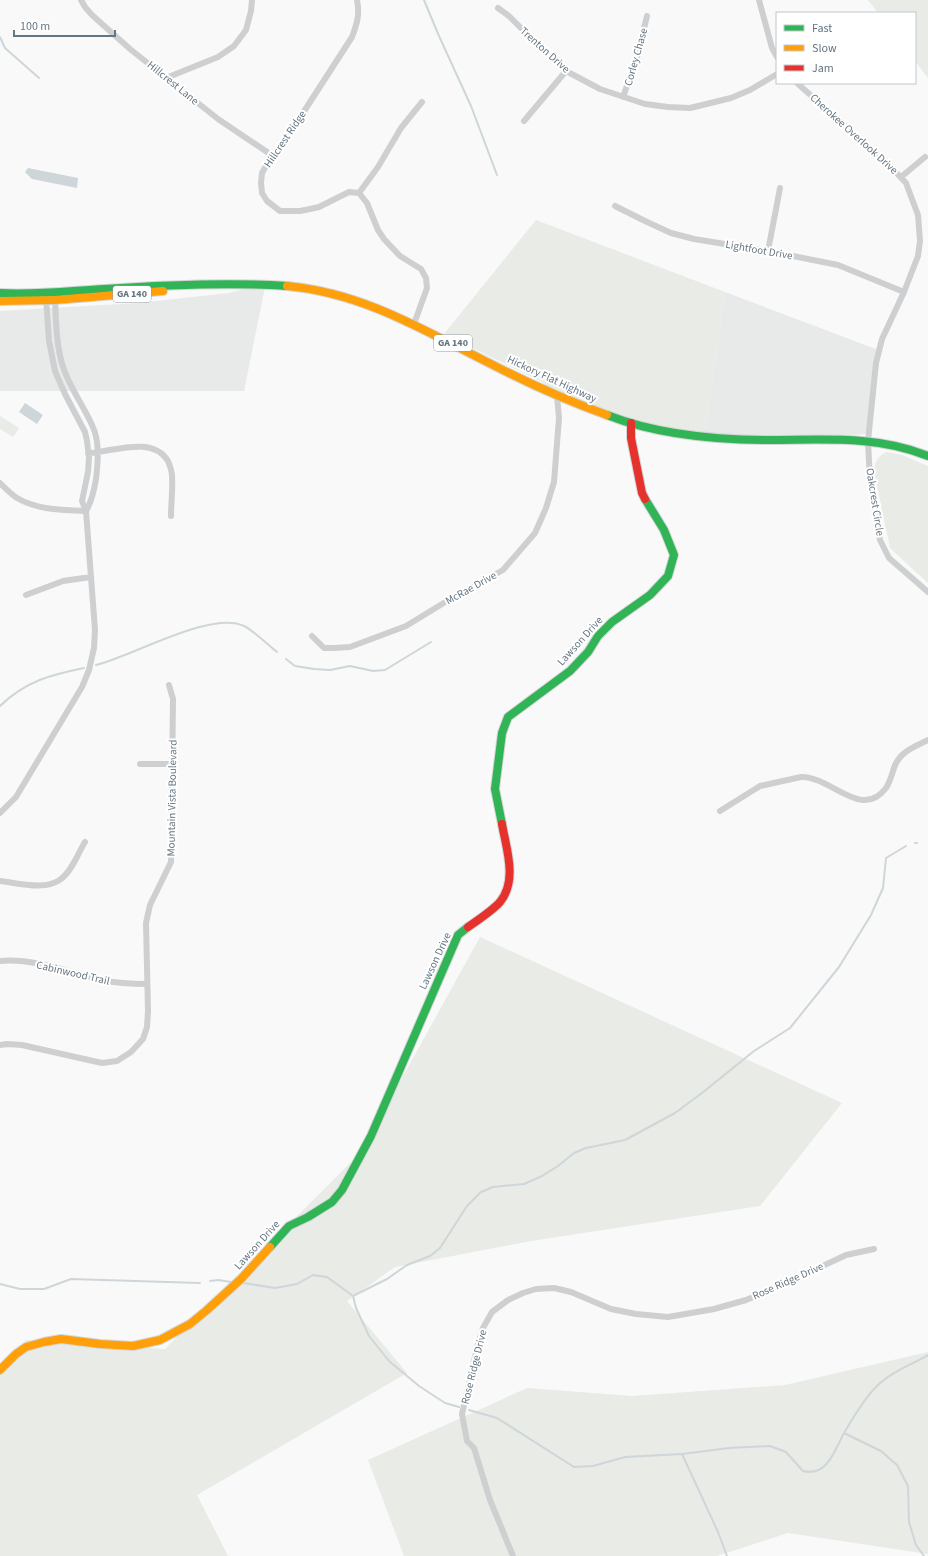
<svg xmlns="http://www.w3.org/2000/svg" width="928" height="1556" font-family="'Source Sans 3',sans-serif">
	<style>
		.built { fill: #e8e9e9 }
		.green { fill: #e8ebe6 }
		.water { fill: #ced6d9 }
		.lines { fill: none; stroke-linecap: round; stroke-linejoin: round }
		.stream { stroke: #ced6d9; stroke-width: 2 }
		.fast-casing { stroke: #d5d6d7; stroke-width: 10 }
		.slow-casing { stroke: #d5d6d7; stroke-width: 10 }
		.jam-casing { stroke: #d5d6d7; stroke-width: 10 }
		.street { stroke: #cecfd0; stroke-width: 6 }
		.fast { stroke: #30b455; stroke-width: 8 }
		.slow { stroke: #ff9f0a; stroke-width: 8 }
		.jam { stroke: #e5322d; stroke-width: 8 }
		.labels { text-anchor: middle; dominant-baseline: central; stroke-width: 4; stroke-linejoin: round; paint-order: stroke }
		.shield { fill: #fff; stroke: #939fa8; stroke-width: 1 }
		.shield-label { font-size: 10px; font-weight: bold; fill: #657683 }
		.street-label { font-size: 11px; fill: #657683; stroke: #fff }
	</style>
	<rect width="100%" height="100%" fill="#f9f9f9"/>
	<path class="built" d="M265,287L244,391H0V311L138,303L229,293L245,289Z
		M725,292L881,351L866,434L758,441L704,437Z"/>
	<path class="green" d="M868,0H928V78L915,61V13H878Z
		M536,220L725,292L704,437L659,435L623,424L557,396L542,382L444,334Z
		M0,416L19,428L13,437L0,429Z
		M886,452L902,455L928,466V583L890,548L874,472C875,462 877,457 886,452Z
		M480,937L842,1103L760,1206L531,1241L395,1267L347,1301L407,1373L197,1495L228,1556H0V1373L26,1340L165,1349L361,1152Z
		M928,1352V1554L788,1533L717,1556H404L368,1460L527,1388L632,1396L785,1385Z"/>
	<path class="water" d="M28,168L78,178L77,188L32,179L25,172Z
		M25,403L43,415L37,424L19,412Z"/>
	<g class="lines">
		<path class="stream" d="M424,0L439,36L471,106L497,175
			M0,37L5,48L39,78
			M286,659L295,666L314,669L330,670L350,666L373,671L385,670L431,642
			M96,665C131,657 211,610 244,626C253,630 269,646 277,652
			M0,706C26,681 50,675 84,668
			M915,843H917
			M210,1281L218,1280L231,1282
			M244,1283L275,1288L297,1284L313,1275L327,1277L353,1296L356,1308L369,1336L389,1361L419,1386L445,1403L459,1407
			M0,1284L20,1289H44L71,1279L200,1283
			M353,1296L387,1279L407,1265L430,1256L440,1248L467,1206L481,1192L493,1187L524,1184L542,1176L558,1166L574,1153L586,1148L625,1140L675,1113L702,1093L754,1051L790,1028L839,967L871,915L883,888L886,858L906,846
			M469,1410L497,1418L574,1467L593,1466L625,1457L682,1454L729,1448L770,1446L786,1452L803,1471C828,1477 835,1449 844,1433C853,1418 863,1400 876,1387C889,1373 911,1365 928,1355
			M844,1433L881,1451L897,1465L908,1486L909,1522L916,1545L924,1556
			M682,1454L718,1532L727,1556"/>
		<g class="fast-casing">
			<path id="fast" d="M0,293C35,295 69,291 104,289C163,285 228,282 287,286
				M607,415C658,435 714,440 769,440C822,440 877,435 928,456
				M502,824L495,789L502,733L508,717L570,671L588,652L598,636L612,622L650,595L668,576L674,555L664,530L645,499
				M270,1247L289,1226L308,1217L332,1202L342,1190L371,1136L458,935L468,927"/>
		</g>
		<g class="slow-casing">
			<path id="slow" d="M287,286C364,293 425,331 493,365C530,384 568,401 607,415
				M0,301L55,300L163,291
				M0,1370L16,1354L26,1347L44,1342L61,1339L100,1344L133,1346L160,1340L190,1324L207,1310L241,1279L270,1247"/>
		</g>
		<g class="jam-casing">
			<path id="jam" d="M631,423V438L642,493L645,499
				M468,927C478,920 492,911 500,902C518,880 506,848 502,824"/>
		</g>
		<path class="street" d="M81,0L85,7L92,15L130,49L218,119L273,156
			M357,0C360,14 357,24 352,37L292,130L267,164L262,173L261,183L262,193L267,201L280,211H300L310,209L319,207L349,192L359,193L378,167L401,128L422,102
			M759,0L772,48L777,57
			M498,8L509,16L550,57L566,71L600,89L645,104L668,107L690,108L731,98L750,90L777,74
			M166,78L218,57L234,46L246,30L251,11L252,0
			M797,83L889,165L906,183L918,215L920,241L918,256L904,292L882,339L876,363L868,441L870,482L880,540L889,558L928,592
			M623,97L637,57L647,16
			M524,121L566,71
			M901,177L925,157
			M359,193L367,203L378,230L384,239L400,256L421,269L426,278L427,288L414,324
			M615,206L645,221L671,233L694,239L768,251L838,265L904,292
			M768,251L780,188
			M55,297C56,321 56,345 63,367C70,388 83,405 92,425C100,441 98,462 96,479C94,491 92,501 86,511
			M88,453C113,452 152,435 168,461C170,466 172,471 172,476C173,489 171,503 171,516
			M0,483C5,488 11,494 17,498C37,510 63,510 86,511
			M26,595L63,581L91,577
			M312,636L324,648H334L350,647L406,626L447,601L503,570L535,533L546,508L554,482L559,418L557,396
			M140,764H172
			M720,811L760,786L801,777C831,776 861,821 886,788C890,782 892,774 894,768C899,752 914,747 928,740
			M0,813L16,797L82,687L89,670L94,648L95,630L86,511L82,501L88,472L89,458L87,441L85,432L65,394L55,371L49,341L46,298
			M0,881C18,883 46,891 61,879C72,871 78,853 85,842
			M0,961C34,958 68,972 101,980C116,983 131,984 147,984
			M0,1045L7,1044L22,1045L102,1063L117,1061L131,1052L143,1039L147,1027L148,1011L146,923L150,905L171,862L173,699L169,685
			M513,1556L490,1500L474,1448L467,1441L462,1414L478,1344L483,1328L492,1312L508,1300L523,1293L536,1289L554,1288L571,1292L611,1309L636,1314L668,1317L714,1309L746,1300L778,1287L846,1255L874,1249"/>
		<use href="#fast" class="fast"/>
		<use href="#slow" class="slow"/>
		<use href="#jam" class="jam"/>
	</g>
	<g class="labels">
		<g class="shield">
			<rect x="113" y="286" width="38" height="16" rx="3"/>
			<rect x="434" y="335" width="38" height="16" rx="3"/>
		</g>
		<g class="shield-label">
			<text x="132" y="294">GA 140</text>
			<text x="453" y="343">GA 140</text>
		</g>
		<g class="street-label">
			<text transform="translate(545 50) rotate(42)">Trenton Drive</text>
			<text transform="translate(636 57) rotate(-74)">Corley Chase</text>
			<text transform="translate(173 83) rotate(39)">Hillcrest Lane</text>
			<text transform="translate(854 134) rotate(42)">Cherokee Overlook Drive</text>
			<text transform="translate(285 139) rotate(-56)">Hillcrest Ridge</text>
			<text transform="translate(759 250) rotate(10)">Lightfoot Drive</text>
			<text transform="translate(552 379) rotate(25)">Hickory Flat Highway</text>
			<text transform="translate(875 502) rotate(81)">Oakcrest Circle</text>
			<text transform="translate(471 588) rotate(-29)">McRae Drive</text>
			<text transform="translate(580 641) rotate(-48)">Lawson Drive</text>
			<text transform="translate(172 798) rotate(-89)">Mountain Vista Boulevard</text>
			<text transform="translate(435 961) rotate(-65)">Lawson Drive</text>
			<text transform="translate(73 973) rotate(13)">Cabinwood Trail</text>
			<text transform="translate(257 1245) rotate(-48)">Lawson Drive</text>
			<text transform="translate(788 1281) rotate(-24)">Rose Ridge Drive</text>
			<text transform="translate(474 1367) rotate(-76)">Rose Ridge Drive</text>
		</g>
	</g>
	<rect x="776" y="12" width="140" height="72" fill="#ffffff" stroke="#c1c8cd"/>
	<rect x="784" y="25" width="20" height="6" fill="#30b455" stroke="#c1c8cd"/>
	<text x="812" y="32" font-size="12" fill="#657683">Fast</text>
	<rect x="784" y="45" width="20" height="6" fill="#ff9f0a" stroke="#c1c8cd"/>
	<text x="812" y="52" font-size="12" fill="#657683">Slow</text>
	<rect x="784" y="65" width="20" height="6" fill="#e5322d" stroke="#c1c8cd"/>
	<text x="812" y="72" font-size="12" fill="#657683">Jam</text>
	<path d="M14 30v6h101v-6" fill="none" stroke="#657683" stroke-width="2"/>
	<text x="20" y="30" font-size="12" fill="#657683" stroke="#ffffff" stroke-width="3" paint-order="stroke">100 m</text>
</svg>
